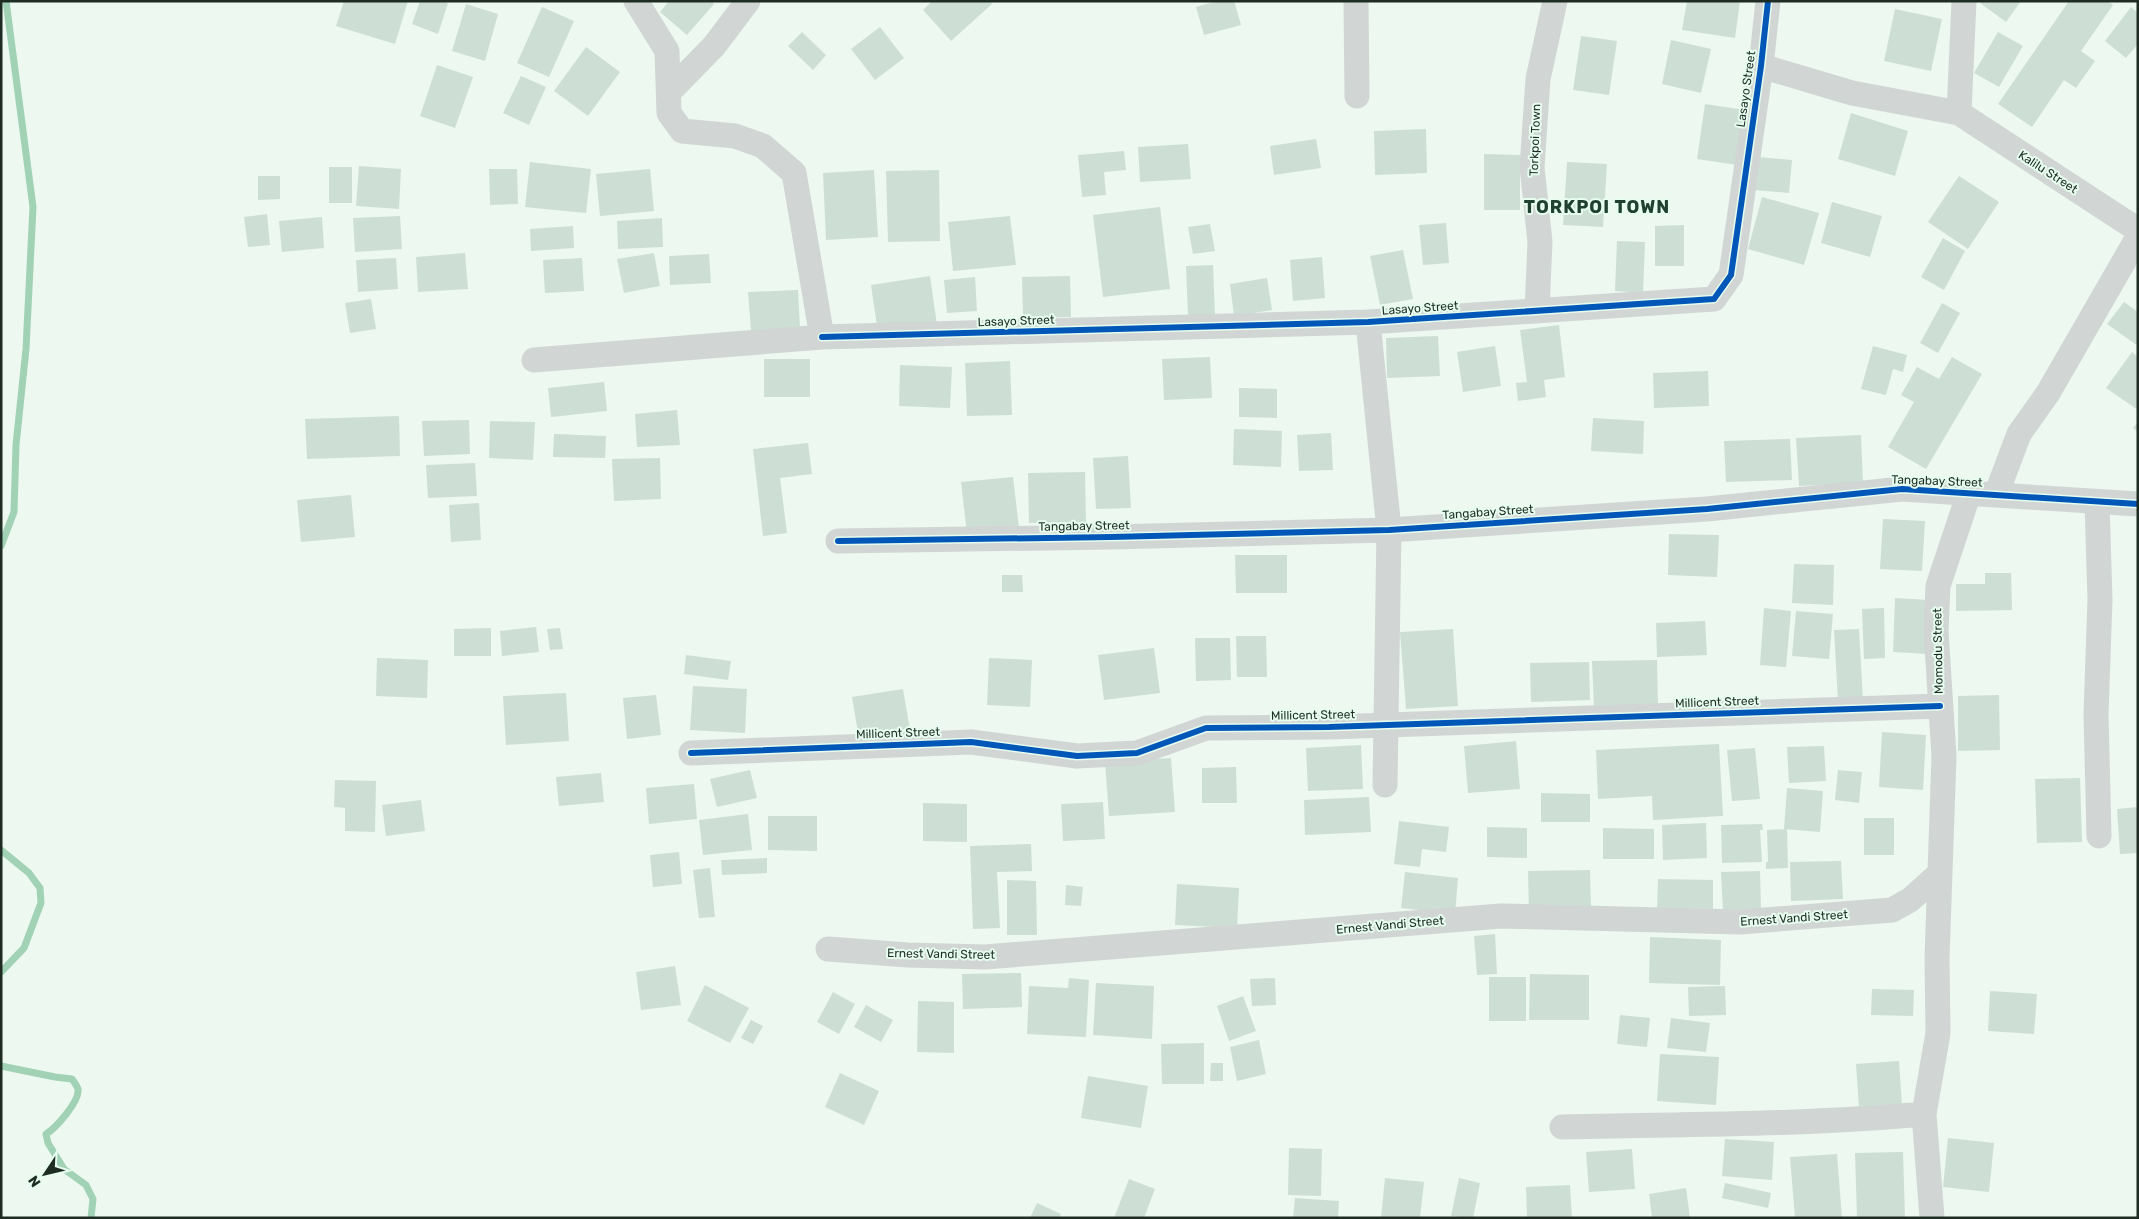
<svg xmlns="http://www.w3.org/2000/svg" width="2139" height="1219" font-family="Rubik,sans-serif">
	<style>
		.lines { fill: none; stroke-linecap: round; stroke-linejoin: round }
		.stream { stroke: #a1d2b5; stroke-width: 7 }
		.building { fill: #cddfd4 }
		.street { stroke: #d1d6d4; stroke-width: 25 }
		.cycleway-casing { stroke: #e7fdef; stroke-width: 9 }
		.cycleway { stroke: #0057b8; stroke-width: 6 }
		.labels { text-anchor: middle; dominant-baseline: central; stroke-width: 4; stroke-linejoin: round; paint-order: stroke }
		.street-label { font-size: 12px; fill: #1e2c24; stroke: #e7fdef }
		.district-label { font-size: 18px; font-weight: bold; letter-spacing: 1px; fill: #214130; stroke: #e7fdef }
	</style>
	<rect width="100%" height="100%" fill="#ecf8f0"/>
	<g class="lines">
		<path class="stream" d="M1,546L14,512L16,445L26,349L33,207L6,1
			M1,850L29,873L40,888L41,903L24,948L1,972
			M1,1066L55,1077L72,1079C74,1082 77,1086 78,1089C80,1101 56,1128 46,1134L48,1143L64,1169L86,1185L93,1199L91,1218"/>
	</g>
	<path class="building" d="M344,1H408L395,44L336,26Z
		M420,1H443L448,3L438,34L412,24Z
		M669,1H711L714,4L687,35L660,12Z
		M932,1H990L992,4L951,41L923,10Z
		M1217,1H1234L1241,25L1204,35L1196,7Z
		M1687,1H1740L1735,38L1682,30Z
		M1982,1H2021L2006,22L1980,3Z
		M2069,1H2107L2113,5L2081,51L2095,61L2076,88L2064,80L2032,127L1998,104Z
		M466,4L498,14L485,61L452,51Z
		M542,7L574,21L549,77L517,63Z
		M2131,7L2138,13V44L2126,58L2105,41Z
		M1895,9L1942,19L1931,71L1884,61Z
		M880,27L904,58L875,80L851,49Z
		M802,32L826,55L813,70L788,46Z
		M1998,32L2023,46L1999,87L1974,73Z
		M1581,36L1617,41L1609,95L1573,90Z
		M1671,40L1711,49L1701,93L1662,84Z
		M586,47L620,72L588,116L554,91Z
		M437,65L473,77L455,128L420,116Z
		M521,76L546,87L529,125L503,113Z
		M1705,104L1745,110L1737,165L1697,159Z
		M1851,113L1908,131L1895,176L1838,159Z
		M1426,129L1427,173L1375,175L1374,131Z
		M1316,139L1321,168L1274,175L1270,146Z
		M1188,144L1191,179L1140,182L1138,147Z
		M1124,151L1126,170L1104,172L1106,195L1082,197L1078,155Z
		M1484,154L1520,155V210H1484Z
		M1758,157L1792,160L1789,193L1755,190Z
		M530,162L591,169L586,213L525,207Z
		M1567,162L1607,164L1603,227L1563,225Z
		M359,166L401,169L399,209L356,206Z
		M329,167H352V203H329Z
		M489,169H517L518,204L490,205Z
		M650,169L654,211L600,216L596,174Z
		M874,170L878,237L826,240L823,173Z
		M939,170L940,241L888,242L886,171Z
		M258,176H280V199L258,200Z
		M1959,176L1999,202L1968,249L1928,222Z
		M1762,197L1819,213L1804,265L1748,249Z
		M1832,202L1882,216L1870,257L1821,243Z
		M1160,207L1170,289L1103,297L1093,215Z
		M267,214L270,245L248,247L244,217Z
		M400,216L402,249L355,252L353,218Z
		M1010,216L1016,265L953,271L948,222Z
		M322,217L324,248L282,252L279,221Z
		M662,218L663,247L618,249L617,221Z
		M1446,223L1449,263L1423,265L1419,225Z
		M1210,224L1215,251L1193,254L1188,227Z
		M1684,225V266H1655V226Z
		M573,226L574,248L531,251L530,229Z
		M1943,238L1965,251L1944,290L1921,277Z
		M1617,241L1645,242L1643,293L1615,291Z
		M1403,250L1413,299L1380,305L1370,256Z
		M465,253L468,289L418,292L416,257Z
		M654,253L660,286L624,293L617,259Z
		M709,254L711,283L670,285L669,256Z
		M1322,257L1325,298L1293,301L1290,260Z
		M396,258L398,289L358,292L356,260Z
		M582,258L584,291L545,293L543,260Z
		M1213,265L1215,315L1188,316L1186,266Z
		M930,276L937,325L878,333L871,285Z
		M1070,276L1071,317L1023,318L1022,277Z
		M975,277L977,311L947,313L944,280Z
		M1267,278L1272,310L1234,316L1230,284Z
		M798,290L800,328L751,331L748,292Z
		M371,299L376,329L350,333L345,303Z
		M2124,302L2138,312V346L2107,324Z
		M1942,303L1960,313L1938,353L1920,343Z
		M1559,325L1565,377L1544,380L1546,397L1518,401L1516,383L1527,382L1520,330Z
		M1438,336L1440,376L1387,378L1386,338Z
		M1495,346L1501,386L1463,392L1457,352Z
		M1873,346L1907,355L1903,372L1893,369L1886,395L1861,389Z
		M2132,352L2138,357V410L2106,388Z
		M1210,357L1212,398L1164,400L1162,359Z
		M1952,357L1982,374L1926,469L1888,447L1914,402L1901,395L1917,367L1939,379Z
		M764,359H810V397H764Z
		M1010,361L1012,415L967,416L965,363Z
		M900,365L952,367L950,408L899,406Z
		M1708,371L1709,406L1654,408L1653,373Z
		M604,382L607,411L551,417L548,388Z
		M1239,388L1277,389V418L1239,417Z
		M677,410L680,445L637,447L635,414Z
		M399,416L400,456L307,459L305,419Z
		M1593,418L1644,421L1643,454L1591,451Z
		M469,420L470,454L424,456L422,421Z
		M490,421L535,422L533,460L489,458Z
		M2138,422V432L2133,428Z
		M1234,429L1282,431L1281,467L1233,465Z
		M1331,433L1333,470L1299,471L1297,435Z
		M554,434L606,436L605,458L553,457Z
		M1861,435L1863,483L1799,486L1796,438Z
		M1790,439L1792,480L1726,482L1724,441Z
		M808,443L812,474L780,478L787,533L763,536L753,449Z
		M1128,456L1131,508L1096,509L1093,458Z
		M660,458L661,499L614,501L612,459Z
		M475,463L477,496L428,498L426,465Z
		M1085,472L1086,522L1029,523L1028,473Z
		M1013,477L1019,528L967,534L961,482Z
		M351,495L355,537L301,542L297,500Z
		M479,503L481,540L451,542L449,505Z
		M1883,519L1925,521L1922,571L1880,569Z
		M1669,534L1719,535L1717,577L1668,575Z
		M1235,555H1287V593H1236Z
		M1794,564L1834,565L1833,605L1792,603Z
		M1985,573H2011L2012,610L1956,611V584H1985Z
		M1002,575H1022L1023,592H1002Z
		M1895,598L1929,600L1927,654L1893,652Z
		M1764,608L1791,611L1786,667L1760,665Z
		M1884,608L1885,658L1864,659L1862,609Z
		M1796,611L1833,614L1829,659L1792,656Z
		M1705,621L1707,655L1657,657L1656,623Z
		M536,627L539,652L502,656L500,631Z
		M491,628V656H454V629Z
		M560,628L563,649L550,650L547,629Z
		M1453,629L1458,706L1406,709L1400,632Z
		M1859,629L1863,700L1838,701L1834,630Z
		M1236,636H1266L1267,677H1237Z
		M1195,638H1230L1231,680L1196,681Z
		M1154,648L1160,693L1104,700L1098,655Z
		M686,655L731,661L728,680L684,674Z
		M377,658L428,660L427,698L376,696Z
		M989,658L1032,660L1030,707L987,705Z
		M1657,660L1658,706L1594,707L1592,661Z
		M1589,662L1590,700L1531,702L1530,663Z
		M693,686L747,689L745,733L690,730Z
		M903,689L910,730L859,738L852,697Z
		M566,693L569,741L506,745L503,696Z
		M656,695L661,735L627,739L623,698Z
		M1999,695L2000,750L1958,751V696Z
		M1882,732L1926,735L1923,790L1879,787Z
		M1516,741L1520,789L1468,793L1464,746Z
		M1719,744L1723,816L1653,820L1652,796L1598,799L1596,750Z
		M1361,745L1363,789L1308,791L1306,748Z
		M1824,746L1826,781L1789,783L1787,747Z
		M1755,748L1760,799L1732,801L1727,750Z
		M1171,758L1175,812L1109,816L1105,762Z
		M1236,767L1237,803H1202V768Z
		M750,770L757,798L717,807L710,779Z
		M1838,770L1862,772L1859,803L1835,800Z
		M601,773L604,802L559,806L556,777Z
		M2080,778L2082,842L2037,843L2035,779Z
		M335,780L376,781L375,832L345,831V808L334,807Z
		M694,784L697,819L649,824L646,788Z
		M1787,788L1823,791L1820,832L1784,829Z
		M1541,793L1590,794V822H1541Z
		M1369,797L1371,832L1305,835L1304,800Z
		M421,800L425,831L386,836L382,805Z
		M1103,802L1105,839L1063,841L1061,804Z
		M923,803L967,804V842L923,841Z
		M2138,807V853L2120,854L2117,809Z
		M748,814L752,850L703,855L699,820Z
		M768,816H817V851L768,850Z
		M1864,818H1894V855H1864Z
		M1399,821L1449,827L1446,852L1422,849L1420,867L1394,864Z
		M1706,823L1707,858L1663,860L1662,825Z
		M1762,824L1763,830H1760L1762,862L1722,863L1721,825Z
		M1487,827L1527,828V858L1487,857Z
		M1603,828L1654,829V859H1603Z
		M1787,829L1788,868L1766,869V862H1768L1767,830Z
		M1031,844L1032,871L997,872L1000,928L973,929L970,846Z
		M679,852L682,884L653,887L650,855Z
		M767,858V873L722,875L721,860Z
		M1841,861L1843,899L1791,901L1790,862Z
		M710,868L715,917L699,918L693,870Z
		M1590,870L1591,910L1529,912L1528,871Z
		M1760,871L1761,910L1723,911L1721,872Z
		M1405,872L1458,878L1455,914L1401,908Z
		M1658,879L1713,880V909L1657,908Z
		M1007,880L1036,881L1037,935H1007Z
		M1177,884L1239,888L1237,928L1175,925Z
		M1066,885L1083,887L1081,906L1065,905Z
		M1495,934L1497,974L1477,975L1474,936Z
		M1650,937L1721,940L1720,985L1649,983Z
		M675,966L681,1005L641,1010L636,972Z
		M1021,973L1022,1007L963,1009L962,974Z
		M1530,974L1589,975V1020H1529Z
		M1489,977H1526V1021H1489Z
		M1069,978L1089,980L1086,1037L1027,1034L1029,986L1068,988Z
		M1275,978L1276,1005L1252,1006L1250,979Z
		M1096,983L1154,986L1152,1039L1093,1035Z
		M705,985L749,1008L730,1043L687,1021Z
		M1725,986L1726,1015L1689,1016L1688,987Z
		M1872,989L1914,990L1913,1016L1871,1015Z
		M1990,991L2037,994L2034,1034L1988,1031Z
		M833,992L855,1004L839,1034L817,1022Z
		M1243,996L1256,1031L1229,1041L1217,1006Z
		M918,1001L954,1002V1053L917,1052Z
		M866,1005L893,1020L881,1042L854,1027Z
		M1620,1015L1650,1018L1647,1047L1617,1044Z
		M1671,1018L1710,1023L1706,1052L1667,1048Z
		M751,1020L763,1026L753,1044L741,1038Z
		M1259,1040L1266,1074L1237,1081L1230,1047Z
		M1204,1043V1084H1162L1161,1044Z
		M1660,1054L1719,1057L1716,1105L1657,1101Z
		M1899,1061L1902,1105L1859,1108L1856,1064Z
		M1211,1063H1223V1081H1210Z
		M840,1073L879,1091L864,1125L825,1107Z
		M1088,1076L1148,1086L1141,1128L1081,1118Z
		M1948,1138L1994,1143L1989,1192L1943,1187Z
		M1725,1139L1774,1142L1772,1180L1722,1176Z
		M1289,1148L1322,1149L1321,1196L1288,1195Z
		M1632,1149L1635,1189L1589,1192L1586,1152Z
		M1903,1152L1905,1218H1857L1855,1153Z
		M1837,1154L1842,1218H1795L1790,1157Z
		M1385,1178L1424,1182L1420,1218H1381Z
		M1459,1178L1480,1183L1473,1218L1451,1216Z
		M1129,1179L1155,1189L1144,1218H1114Z
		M1725,1183L1771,1193L1768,1208L1722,1198Z
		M1570,1185L1572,1218H1527L1526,1187Z
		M1686,1188L1690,1218H1652L1649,1194Z
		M1295,1198L1339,1201L1338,1218H1293Z
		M1037,1203L1061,1214L1059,1218H1030Z"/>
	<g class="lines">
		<path class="street" d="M1356,1L1357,96
			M1761,66L1852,93L1959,113L2138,230
			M669,92L714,46L748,1
			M1959,113L1964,1
			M1537,310L1540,242L1532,167L1538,79L1555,1
			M1368,322L1389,530L1385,785
			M822,337L1368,322L1714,299L1731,275L1761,66L1768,1
			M534,360L822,337L794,173L763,146L735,136L682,131L669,113L667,51L636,1
			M1996,495L2019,434L2048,393L2138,237
			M2097,502L2100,600L2096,714L2099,836
			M838,541L1111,537L1389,530L1707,509L1902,489L2138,504
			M691,753L971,742L1077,756L1137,753L1206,728L1329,727L1940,706
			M828,949L908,955L985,957L1501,916L1740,922L1892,910L1910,900L1940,873
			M1924,1114L1932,1218
			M1562,1127C1683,1124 1804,1125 1924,1114L1938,1033L1937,959L1944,756L1936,631L1938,586L1969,493"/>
		<g class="cycleway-casing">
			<path id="cycleway" d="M822,337L1368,322L1714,299L1731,275L1761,66L1768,1
				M838,541L1111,537L1389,530L1707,509L1902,489L2138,504
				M691,753L971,742L1077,756L1137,753L1206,728L1329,727L1940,706"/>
		</g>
		<use href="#cycleway" class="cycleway"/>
	</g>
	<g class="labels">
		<g class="street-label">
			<text transform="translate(1746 89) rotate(-82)">Lasayo Street</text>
			<text transform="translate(1535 140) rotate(-88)">Torkpoi Town</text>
			<text transform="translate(2048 172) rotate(33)">Kalilu Street</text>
			<text transform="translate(1420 308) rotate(-4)">Lasayo Street</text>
			<text transform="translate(1016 321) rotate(-2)">Lasayo Street</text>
			<text transform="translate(1937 481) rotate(2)">Tangabay Street</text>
			<text transform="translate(1488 512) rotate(-4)">Tangabay Street</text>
			<text transform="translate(1084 526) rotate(-1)">Tangabay Street</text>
			<text transform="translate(1938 651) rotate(-91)">Momodu Street</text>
			<text transform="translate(1717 702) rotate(-2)">Millicent Street</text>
			<text transform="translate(1313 715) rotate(-1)">Millicent Street</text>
			<text transform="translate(898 733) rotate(-2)">Millicent Street</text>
			<text transform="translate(1794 918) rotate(-4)">Ernest Vandi Street</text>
			<text transform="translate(1390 925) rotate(-5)">Ernest Vandi Street</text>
			<text transform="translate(941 954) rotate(1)">Ernest Vandi Street</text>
		</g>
		<g class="district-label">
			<text x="1597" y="207">TORKPOI TOWN</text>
		</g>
	</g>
	<rect width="2139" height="1219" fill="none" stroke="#1e2c24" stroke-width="5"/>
	<g transform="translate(45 1174) rotate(235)" stroke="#e7fdef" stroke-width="4" paint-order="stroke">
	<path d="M0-4L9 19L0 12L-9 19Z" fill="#1e2c24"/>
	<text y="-8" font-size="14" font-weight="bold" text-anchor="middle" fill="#1e2c24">N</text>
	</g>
</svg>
